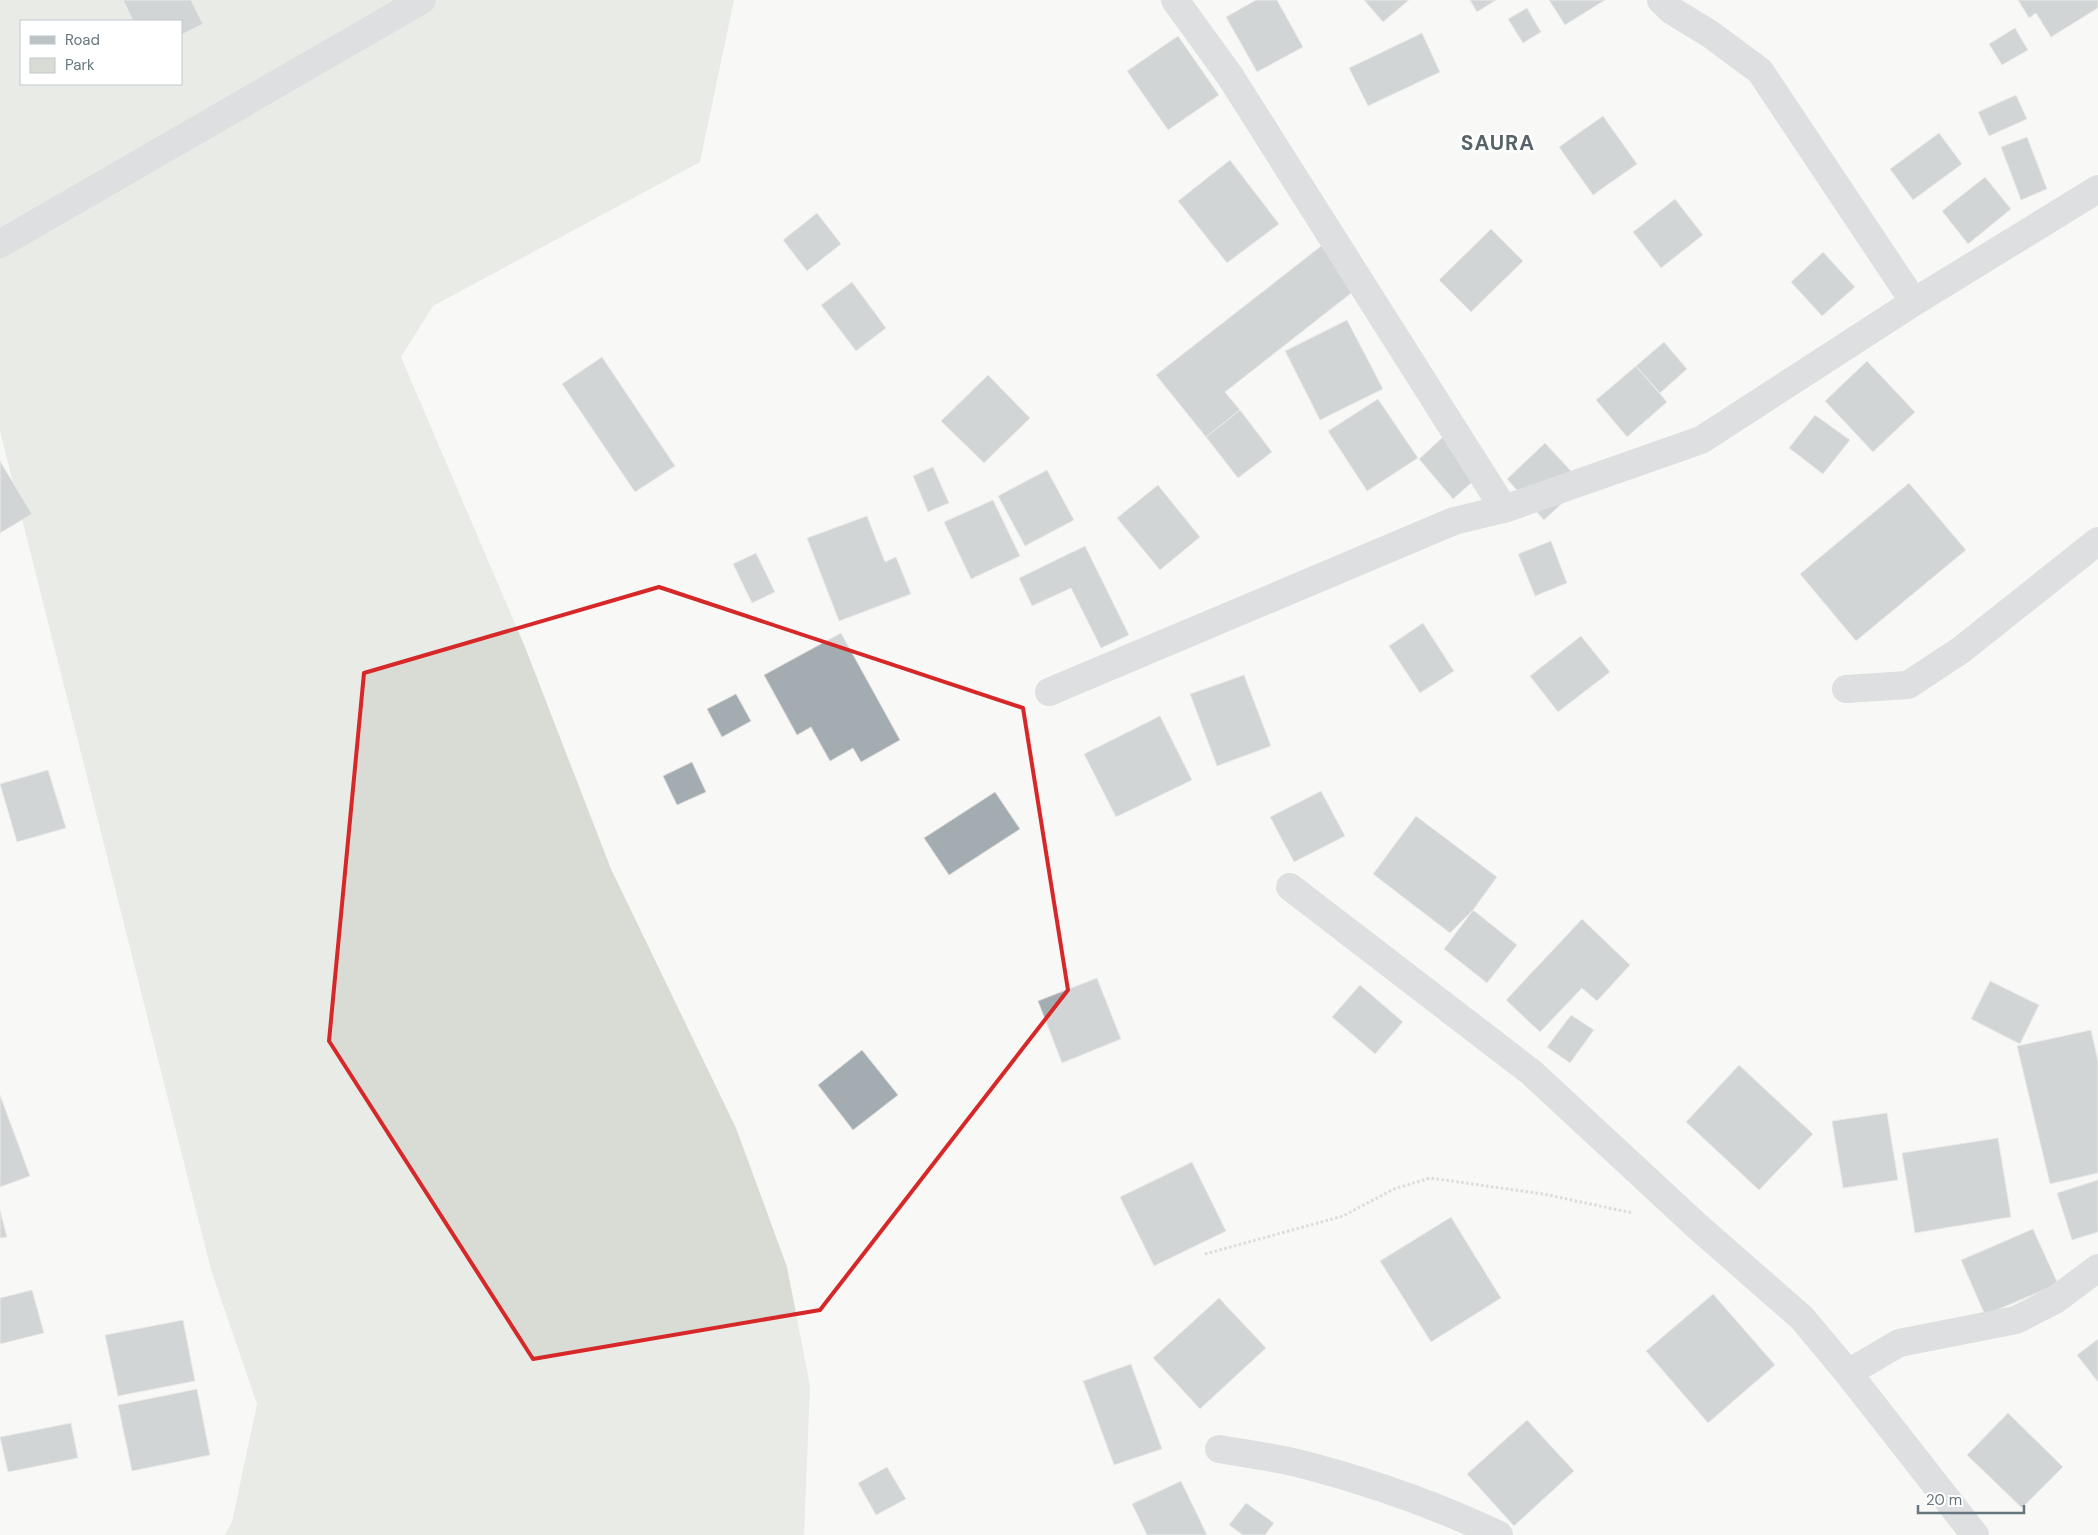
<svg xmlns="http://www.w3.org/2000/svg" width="2098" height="1535" font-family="'DM Sans',sans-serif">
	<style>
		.green { fill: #d8dcd5; fill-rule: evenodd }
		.building { fill: #a3acb0; stroke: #dad9d8 }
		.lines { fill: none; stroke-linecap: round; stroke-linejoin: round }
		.path { stroke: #b8bcbe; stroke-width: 3; stroke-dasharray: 2.5 2.5; stroke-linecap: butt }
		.street { stroke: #bdc2c5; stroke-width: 28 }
		.marked { fill: none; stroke: #d62828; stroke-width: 4; stroke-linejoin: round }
		.labels { text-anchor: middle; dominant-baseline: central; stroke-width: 5; stroke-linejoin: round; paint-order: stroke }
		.district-label { font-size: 21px; font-weight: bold; letter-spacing: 1px; fill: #576369; stroke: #fff }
	</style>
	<rect width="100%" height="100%" fill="#f8f8f6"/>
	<path class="green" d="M0,0H734L700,162L433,306L401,357L525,647L611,869L736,1128L787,1267L810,1386L804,1535H225L232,1522L257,1404L211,1270L0,431ZM21,21H181V84H21Z"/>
	<path class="building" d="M123,0H191L203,24L181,35V21H133Z
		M1256,0H1277L1303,47L1257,72L1226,17Z
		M1364,0H1409L1383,22Z
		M1470,0H1496L1477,12Z
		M1549,0H1605L1565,25Z
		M2018,0H2098V8L2051,37L2036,13L2029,18Z
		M1527,8L1541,32L1523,43L1508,19Z
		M2015,28L2028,50L2002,65L1989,44Z
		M1422,33L1440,72L1368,106L1349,68Z
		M1178,36L1219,95L1168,130L1127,71Z
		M2016,95L2027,119L1989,136L1978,112Z
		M1603,116L1637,164L1593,195L1559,147Z
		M1939,133L1962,164L1913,200L1890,169Z
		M2027,137L2047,189L2021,200L2001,147Z
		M1230,160L1279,224L1227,263L1178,201Z
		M1985,177L2011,209L1968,244L1942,211Z
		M1675,199L1703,235L1661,268L1633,232Z
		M817,213L841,244L807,271L783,240Z
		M1491,229L1523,261L1471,312L1439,280Z
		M1325,243L1359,287L1225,392L1240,410L1206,437L1156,375Z
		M1823,252L1855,287L1822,316L1791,282Z
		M852,282L886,328L856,351L821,305Z
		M1347,320L1383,389L1320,420L1285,351Z
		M1664,342L1687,369L1660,393L1636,366Z
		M602,357L675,466L635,492L562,384Z
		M1867,361L1915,412L1873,452L1825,401Z
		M1636,366L1667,402L1627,437L1596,400Z
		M988,375L1030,418L984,463L941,421Z
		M1378,399L1418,458L1367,491L1328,431Z
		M1240,410L1272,452L1238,478L1206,437Z
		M1815,415L1850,440L1823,474L1789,448Z
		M1443,437L1478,477L1453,499L1419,459Z
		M1545,443L1583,484L1544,520L1507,479Z
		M0,461L32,514L0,533Z
		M933,467L949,503L928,512L913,476Z
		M1047,470L1074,520L1025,546L998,496Z
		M1909,483L1966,550L1856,641L1800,574Z
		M1158,485L1200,537L1160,570L1117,518Z
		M993,500L1020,556L971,579L944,522Z
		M867,516L885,562L896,557L911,594L839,621L807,538Z
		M1551,541L1567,583L1535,596L1518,554Z
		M1085,546L1129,635L1101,648L1071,588L1032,606L1019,578Z
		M756,553L775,592L752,603L733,564Z
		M1423,623L1454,671L1420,693L1389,646Z
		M841,633L900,740L861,762L853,748L830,761L811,727L797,735L764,675Z
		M1581,636L1610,672L1558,712L1530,676Z
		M1244,675L1271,746L1217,766L1190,694Z
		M736,694L751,721L722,737L707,709Z
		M1160,716L1192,780L1116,817L1084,754Z
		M692,762L706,792L677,805L663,776Z
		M48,770L66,828L17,842L0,784Z
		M1321,791L1345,836L1294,862L1270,817Z
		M995,792L1020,829L949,875L924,838Z
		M1416,816L1497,877L1473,910L1450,933L1373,874Z
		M1473,910L1517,945L1487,983L1444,949Z
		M1582,919L1630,965L1597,1001L1582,988L1540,1032L1506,1000Z
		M1097,978L1121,1039L1062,1063L1038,1001Z
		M1990,981L2039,1005L2020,1044L1971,1019Z
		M1360,985L1403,1022L1375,1054L1332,1017Z
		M1571,1015L1594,1030L1570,1063L1547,1047Z
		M2091,1030L2098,1061V1173L2050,1184L2017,1046Z
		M862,1050L898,1095L853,1130L818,1085Z
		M1739,1065L1813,1134L1759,1190L1686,1122Z
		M0,1095L30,1176L0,1187Z
		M1887,1113L1898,1180L1843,1188L1832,1121Z
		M1998,1138L2011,1217L1915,1233L1902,1153Z
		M1192,1162L1226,1231L1154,1266L1120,1197Z
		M2098,1180V1232L2072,1240L2057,1193Z
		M0,1210L7,1237L0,1238Z
		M1451,1217L1501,1298L1431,1342L1380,1261Z
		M2033,1229L2058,1284L1985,1315L1961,1260Z
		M32,1290L44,1333L0,1344V1298Z
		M1713,1294L1775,1365L1708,1423L1646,1351Z
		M1219,1298L1266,1348L1200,1409L1153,1358Z
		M183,1320L195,1381L118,1396L105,1335Z
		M2098,1339V1382L2077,1355Z
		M1131,1364L1162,1449L1114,1465L1083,1381Z
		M197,1389L210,1455L132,1471L118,1405Z
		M2008,1413L2063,1467L2022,1508L1967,1455Z
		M1527,1420L1574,1471L1514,1526L1467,1474Z
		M71,1423L78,1458L8,1472L0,1437Z
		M887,1467L906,1499L876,1515L858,1483Z
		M1181,1481L1207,1535H1147L1132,1504Z
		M1246,1503L1274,1523L1265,1535H1243L1229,1525Z"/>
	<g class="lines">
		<path class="path" d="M1205,1254L1343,1216L1394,1189L1430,1178L1543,1194L1633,1213"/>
		<path class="street" d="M1175,0L1230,76L1504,509
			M1661,0L1671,10L1710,34L1760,71L1914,302
			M0,244L422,0
			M1846,689L1908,685L1961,650L2098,541
			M1049,692L1454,521L1504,509L1701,440L1914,302L2098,189
			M1290,887L1532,1073L1697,1226L1802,1318L1848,1373L1975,1535
			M1848,1373L1899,1343L2016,1320L2055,1300L2098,1268
			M1219,1449C1248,1454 1280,1458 1309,1466C1373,1483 1438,1506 1499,1535"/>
	</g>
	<path d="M0 0H2098V1535H0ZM659,587L1023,708L1068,990L820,1310L533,1359L329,1041L364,673Z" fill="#f8f8f6" fill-opacity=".55" fill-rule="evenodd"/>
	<path class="marked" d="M659,587L1023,708L1068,990L820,1310L533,1359L329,1041L364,673Z"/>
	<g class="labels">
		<g class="district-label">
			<text x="1498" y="143">SAURA</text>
		</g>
	</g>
	<rect x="20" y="20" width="162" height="65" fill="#ffffff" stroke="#c2c8cb"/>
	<rect x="30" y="36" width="25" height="8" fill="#bdc2c5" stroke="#c2c8cb"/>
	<text x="65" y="45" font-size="15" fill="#66767d">Road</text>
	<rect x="30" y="58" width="25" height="15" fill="#d8dcd5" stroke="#c2c8cb"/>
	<text x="65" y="70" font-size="15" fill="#66767d">Park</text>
	<path d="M1918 1505v8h106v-8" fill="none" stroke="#66767d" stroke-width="2.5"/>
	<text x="1926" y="1505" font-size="15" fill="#66767d" stroke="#ffffff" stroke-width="4" paint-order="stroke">20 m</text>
</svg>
